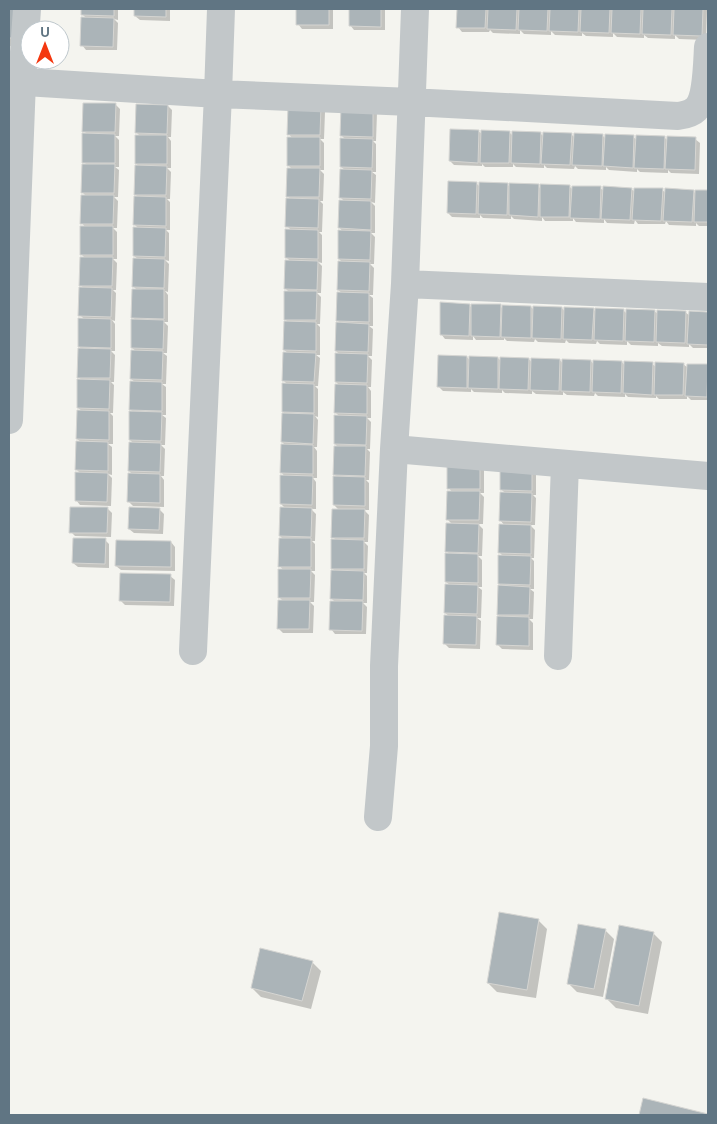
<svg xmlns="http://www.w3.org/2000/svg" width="717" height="1124" font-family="'DM Sans',sans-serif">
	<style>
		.shadow { fill: #0003 }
		.building { fill: #abb4b8; stroke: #d5d5d2 }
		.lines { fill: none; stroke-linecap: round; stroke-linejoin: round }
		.minor { stroke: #c2c7c9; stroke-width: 28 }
	</style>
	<rect width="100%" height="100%" fill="#f4f4ef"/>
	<path class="shadow" d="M9,9H26L24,47L9,46Z
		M82,9H118V20L114,19L118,23L117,50H86L82,45L86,18L82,14Z
		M135,9H170V21L140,20L135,16Z
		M298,9H333V29H302L298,24Z
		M350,9H385V30H354L350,25Z
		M458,9H706L707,10L706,40L679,39L675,35V39L648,38L644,35V38L617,37L613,33V37L586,36L582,33V36L555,35L551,31V35L524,34L520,30V34L493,33L490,30L489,32H462L458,27Z
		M115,104L120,109L119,136H115L119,140V167H115L119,170L118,197H114L118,201L117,228H113L117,232V259H113L117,263L116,290H113L116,293L115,321L112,320L115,324V351H111L115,355L114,382H111L114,385L113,413H110L113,416V444H108L112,447V475L108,474L112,478L111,506L80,505L76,500L80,473L77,470L81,442L77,439L82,411L78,408L82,380L78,377L82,350L79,346L84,319L80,315L84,288L80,285L85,258L81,254L85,227L82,223L86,196L82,192L87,165L84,162L87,134L84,131Z
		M168,106L172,110L171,137H168L171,141V168H167L171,172L170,199H167L170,202V230H166L169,233V261L165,260L169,264L168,292L165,291L168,295V322H164L168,326L167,353H163L167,356L166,384H162L166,387V415H162L166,418L165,445H161L165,449L164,476H161L164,480V507L133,506L129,502L133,475L129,471L134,444L130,440L134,413L131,410L135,382L131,379L136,351L132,348L136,321L133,317L137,290L133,286L138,259L134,256L138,228L135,225L138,197L135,194L139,167L136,163L140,136L136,132Z
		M289,107L325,112L324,139H320L324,143V170H320L324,174L323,201H320L323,204L322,232H319L322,235V263L318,262L322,266L321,293H317L321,297L320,324H317L320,327V355H316L320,358L318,386H315L318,389V417L315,416L318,420L317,447H314L317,451V478H313L316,482V509H311L316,514L315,541H312L315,544V571H311L315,575L314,602H310L314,606L313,633H283L278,628L283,601L279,597L283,570L280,566L283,539L280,536L286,509L281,504L285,477L282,473L286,446L282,442L286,415L283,412L287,384L284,381L288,353L284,350L288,322L285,319L289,292L285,288L290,261L286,257L291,230L287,226L291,199L287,196L292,169L288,165L292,138L289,134Z
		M342,108L377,113L376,141H373L376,144V172H372L376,175L375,203L371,202L375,206V233H371L375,237L374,264H370L374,268L373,295H369L373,298V326H369L373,329L372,356H368L372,360L371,387H368L371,391V418H367L371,422L370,449H367L370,452L369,480H366L369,483V510H364L369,515L368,542H364L368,546L367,573H364L367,576V603H363L367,607L366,634H335L331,629L335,602L331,598L335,571L332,568L336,540L333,537L339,510L334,505L338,478L334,474L338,447L335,444L340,417L336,413L340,386L336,382L340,355L336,351L341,324L338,321L342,293L338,290L343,263L339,259L343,232L340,228L344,201L340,197L345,170L341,167L345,139L342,136Z
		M478,131L482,134L509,132L513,136L540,133L544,137L571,134L575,138L602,135L606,139L633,137L637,140L664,137L668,141L695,139L700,143L699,174L671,173L668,170V173L640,172L637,169V172L609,170L606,167V170L578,169L575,166L574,169L547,168L544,165V168L516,167L513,164V167H485L482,164V166L454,165L450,161Z
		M476,183L480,187L507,184L510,187L538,186L541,189L569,186L573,190L600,188L604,191L631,189L635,192L662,190L666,193L693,191L696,194V191H708V226H699L696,223V226L669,225L666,221L665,224H638L635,220L634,224L607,223L604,219V223L576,222L573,218V221H545L542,217V221L514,219L511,216V219L483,218L480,215V218L452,217L448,213Z
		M469,305L472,308L500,306L503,309L531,307L534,310L562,308L565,312L593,309L596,312L623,310L627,314L654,311L658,314L685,312L690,316V313L708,314V348H693L689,344V347L662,346L658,343V346L631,345L627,341V345L600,344L597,341L596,344L569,343L566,340L565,343L538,342L535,339L534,342L507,341L504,338V340H476L473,336V340L445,339L441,334Z
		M467,357L470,361L498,358L501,361L529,359L532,363L560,360L563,364L591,361L594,365L622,362L625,366L652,364L656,367L683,364L688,368L708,366V400H691L687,396V399H659L656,396V398L628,397L625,394V397L598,396L595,393L594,396L567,395L563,392V395L536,394L532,391V394L505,393L502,390V393L474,392L471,389V392L443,391L438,386Z
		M484,466V493H480L484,497L483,524H478L483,529L482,556H478L482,560V587H478L482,590L481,618H477L481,621L480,649L449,648L445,644L449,616L445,613L450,585L446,582L450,555L447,551L452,524L447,519L452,492L449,488Z
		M536,468V495H533L536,498L535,525H530L535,530L534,558H531L534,561V589H530L534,592L533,619H529L533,623V650L502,649L498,645L501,618L498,615L502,587L499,584L503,556L500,553L505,526L500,520L505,493L501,489Z
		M108,509L112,513L111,537L75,536L71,532Z
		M159,509L164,514L163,534L134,533L129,529Z
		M105,540L109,544V568L78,567L73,563Z
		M171,542L175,547V571L121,570L116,566Z
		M170,576L175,580L174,606L125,605L120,600Z
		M538,920L547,929L536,998L497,992L488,983Z
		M605,930L614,939L603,997L577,992L568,983Z
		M653,933L662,942L648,1014L616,1008L607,999Z
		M312,962L321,971L311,1009L261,997L252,988Z
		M644,1099L708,1115H640Z"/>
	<path class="building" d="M9,9H17L16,38H9Z
		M81,9H114V16L81,15Z
		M134,9H166V17L134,16Z
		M296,9H329V25H296Z
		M349,9H381V27L349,26Z
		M457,9H486L485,28H456Z
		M488,9H517L516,30L487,29Z
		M519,9H548L547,31L518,30Z
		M550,9H579L578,32L549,31Z
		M581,9H610L609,33L580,32Z
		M612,9H641L640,34L611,33Z
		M643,9H672L671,35L642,34Z
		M674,9H703L702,36L673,35Z
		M81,17L114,18L113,47L80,46Z
		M83,103H116L115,132H82Z
		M136,104L168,105L167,134L135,133Z
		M288,106H321L320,135H287Z
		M341,107L373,108V137L340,136Z
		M450,129L479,130L478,163L449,161Z
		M481,130L510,131L509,163H480Z
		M512,131L541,132L540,164L511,163Z
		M543,132L572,133L570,165L541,164Z
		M82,133L115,134V163H82Z
		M574,133L603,134L602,166L572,165Z
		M605,134L634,135L633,168L603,166Z
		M135,135H167V164H135Z
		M636,135L665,136L664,169L634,168Z
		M667,136L696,137L695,170L665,169Z
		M287,137H320V166H287Z
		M340,138L373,139L372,168L340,167Z
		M82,164H115L114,193H81Z
		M135,165L167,166L166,195H134Z
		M287,168H320L319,197H286Z
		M340,169L372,170L371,199L339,198Z
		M448,181L477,182L476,214L447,213Z
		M479,182L508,183L507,215L478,214Z
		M509,183L539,184L538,217L509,215Z
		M540,184L570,185L569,217H540Z
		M572,186H601L600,219L570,218Z
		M603,186L632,188L630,220L601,219Z
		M634,188H663L661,221L632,220Z
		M665,188L694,190L692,222L663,221Z
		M695,190H708V222H694Z
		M81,195H114L113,224H80Z
		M134,196L166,197V226L133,225Z
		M286,198L319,199L318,228L285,227Z
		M339,200L371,201V230L338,228Z
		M80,226H113V255H80Z
		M133,227L166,228L165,257L133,256Z
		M285,229L318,230V259L285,258Z
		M338,230L371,231L370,260L338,259Z
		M80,257H113L112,286H79Z
		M133,258L165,259L164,288L132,287Z
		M285,260L318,261L317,290L284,289Z
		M338,261L370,262L369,291L337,290Z
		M79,287L112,288L111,317L78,316Z
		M132,289H164V319L131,318Z
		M284,291H317L316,320H284Z
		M337,292L369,293V322L336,321Z
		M440,302L470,304L469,336L440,335Z
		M471,304H501L500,337L471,336Z
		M502,305L531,306V338L501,337Z
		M533,306L562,307L561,339L532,338Z
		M564,307L594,308L592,340L563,339Z
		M595,308L624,309L623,341L594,340Z
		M626,309L655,310L654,342L625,341Z
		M657,310L686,311L685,343L656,342Z
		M689,311L708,312V345L687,344Z
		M78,318L111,319V348L78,347Z
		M131,319L164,320L163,349L131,348Z
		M284,321L316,322V351L283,350Z
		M336,322L369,324L368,352L335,351Z
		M78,348L111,349L110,378H77Z
		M131,350L163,351L162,380L130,379Z
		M283,352L316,353L314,382L282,381Z
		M335,353L368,354L367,383L335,382Z
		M438,355L467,356V388L437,387Z
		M469,356L498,357V389L468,388Z
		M500,357L529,358L528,390L499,389Z
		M531,358L560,359L559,391L530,390Z
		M562,359L591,360L590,392L561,391Z
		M593,360L622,361L621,393L592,392Z
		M624,361L653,362L652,395L623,393Z
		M655,362L684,363L683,395H654Z
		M687,364H708L707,397L685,396Z
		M77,379L110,380L109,409L77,408Z
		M130,381L162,382V411L129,410Z
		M282,383L314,384V413L282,412Z
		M335,384L367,385V414L334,413Z
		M77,410L109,411V440L76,439Z
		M129,411L162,412L161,441L129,440Z
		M282,413L314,414L313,444L281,442Z
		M334,415L367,416L366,445L334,444Z
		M76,441L108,442V471L75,470Z
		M129,442L161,443L160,472L128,471Z
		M281,444L313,445V474L280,473Z
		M334,446H366L365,476L333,475Z
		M447,460H480V489H447Z
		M500,462H532V491L500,490Z
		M75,472L108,473L107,502L75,501Z
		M128,473L160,474V503L127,502Z
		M280,475L313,476L312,505L280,504Z
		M333,476L365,477V506L333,505Z
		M447,491H480L479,520H446Z
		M500,492L532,493L531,522L499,521Z
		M70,507H108L107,533H69Z
		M129,507L160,508L159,530L128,529Z
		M280,507L312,508L311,537L279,536Z
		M332,509H365L364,538H331Z
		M446,523L479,524L478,553L445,552Z
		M499,524L531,525V554L498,553Z
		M73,538H106L105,564L72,563Z
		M279,538H311V567H278Z
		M331,539L364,540V569H331Z
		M116,540L171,541V567L115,566Z
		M445,553L478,554V583L445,582Z
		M498,555L531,556L530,585L498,584Z
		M278,569H311L310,598H278Z
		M331,570L364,571L363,600L330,599Z
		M120,573L171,574L170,602L119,601Z
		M445,584L478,585L477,614L444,613Z
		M498,585L530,587L529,615H497Z
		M278,600H310L309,629H277Z
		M330,601H363L362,631L329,630Z
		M444,615L477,616L476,645L443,644Z
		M497,616L529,617V646L496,645Z
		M499,912L539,919L527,990L487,983Z
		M578,924L606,929L594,989L567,984Z
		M619,925L654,932L639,1006L605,999Z
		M260,948L313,961L302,1001L251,988Z
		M643,1098L708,1114V1115H639Z"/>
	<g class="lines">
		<path class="minor" d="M9,81L218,94L411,102L678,116C685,115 692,113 696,109C707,99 707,62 708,47
			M405,284L708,297
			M9,420L22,81L27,9
			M394,449L708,476
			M193,651L218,94L221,9
			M558,656L565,464
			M378,817L384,746V666L394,449L405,284L415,9"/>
	</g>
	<rect width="717" height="1124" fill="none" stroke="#607583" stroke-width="20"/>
	<g transform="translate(45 45)"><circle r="24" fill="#ffffff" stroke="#bfc8cd"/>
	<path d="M0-4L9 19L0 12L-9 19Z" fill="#f4370f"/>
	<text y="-8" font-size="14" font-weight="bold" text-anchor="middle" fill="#607583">U</text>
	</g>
</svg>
